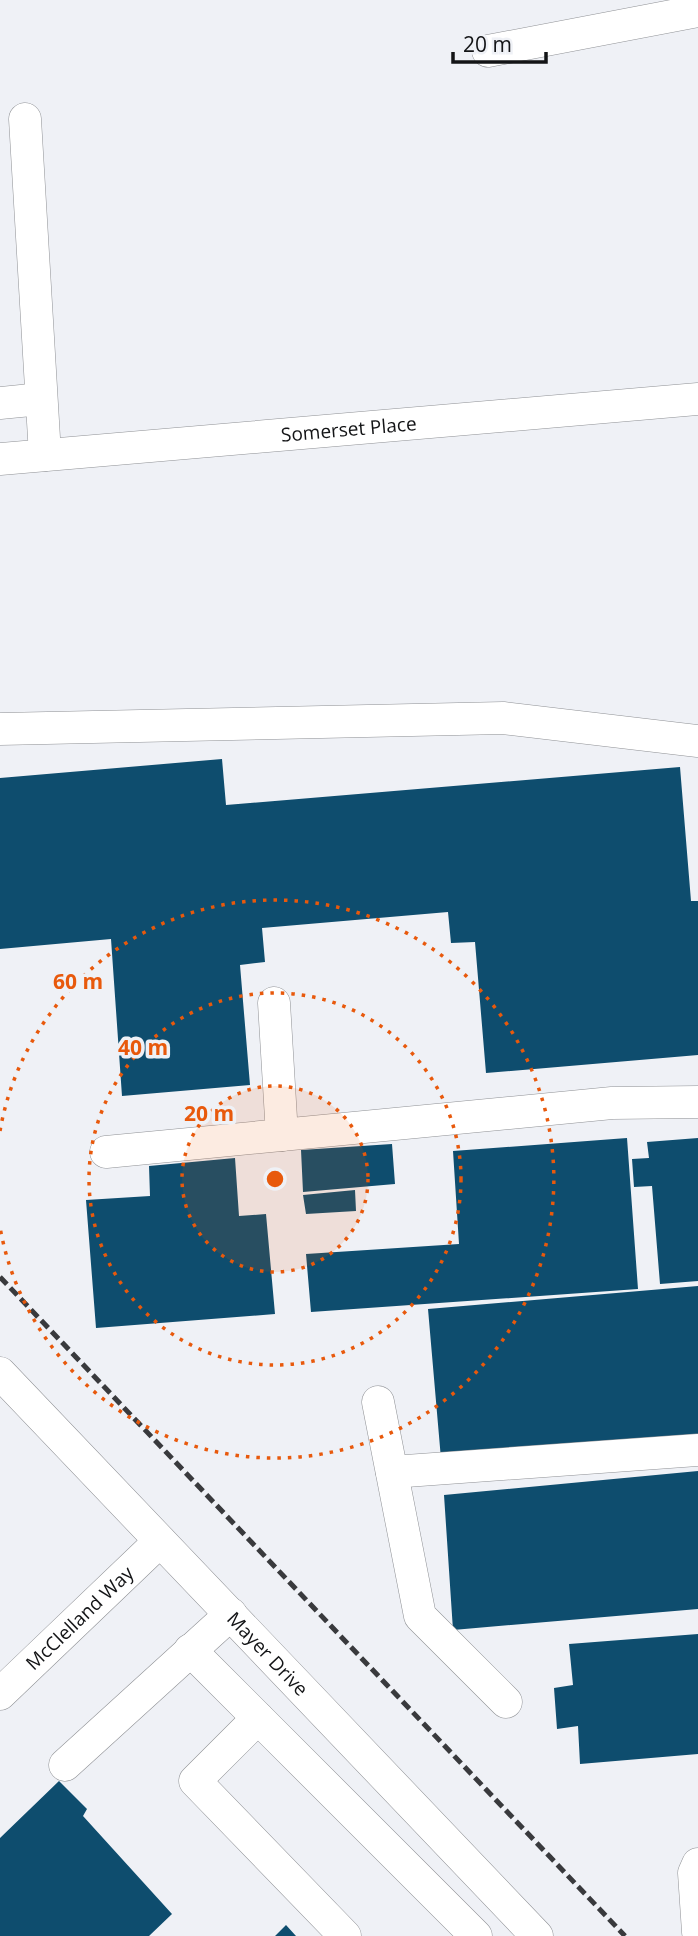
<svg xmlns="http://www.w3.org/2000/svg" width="698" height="1936" font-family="'Open Sans',sans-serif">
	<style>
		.building { fill: #0e4d6e }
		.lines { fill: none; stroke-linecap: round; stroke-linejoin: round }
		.minor-casing { stroke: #8f9195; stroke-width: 33 }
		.minor { stroke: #fff; stroke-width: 32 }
		.rail { stroke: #393a3d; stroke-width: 5; stroke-dasharray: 10 5; stroke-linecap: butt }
		.ring { fill: none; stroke: #e8590c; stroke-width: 3.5; stroke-dasharray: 3.5 7 }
		.labels { text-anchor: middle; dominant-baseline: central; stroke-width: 7; stroke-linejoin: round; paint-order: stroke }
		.street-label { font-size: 19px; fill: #131416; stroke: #eff1f6 }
		.centre { fill: #e8590c; stroke: #eff1f6; stroke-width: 3.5 }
		.ring-label { font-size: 21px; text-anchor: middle; font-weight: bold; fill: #e8590c; stroke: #eff1f6; stroke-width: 7; stroke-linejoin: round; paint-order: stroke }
	</style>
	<rect width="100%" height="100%" fill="#eff1f6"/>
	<path class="building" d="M222,759L226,805L680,767L691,901H698V1055L486,1073L475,942L451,943L448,912L262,928L265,962L240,965L250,1085L122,1096L111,939L0,949V778Z
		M627,1138L638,1289L311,1312L306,1254L459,1244L453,1151Z
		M698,1138V1281L660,1284L652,1186L634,1187L632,1159L649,1158L647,1142Z
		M392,1144L395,1184L303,1192L301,1150Z
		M235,1158L239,1216L266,1214L275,1314L96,1328L86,1200L150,1196L149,1166Z
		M355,1190L356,1211L306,1214L303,1195Z
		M698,1286V1438L441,1459L428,1309Z
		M698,1471V1609L453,1630L444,1495Z
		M698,1634V1754L580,1764L578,1726L557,1729L554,1688L573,1685L569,1644Z
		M59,1781L87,1809L83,1816L172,1914L149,1936H0V1838Z
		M286,1925L296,1936H275Z"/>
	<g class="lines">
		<g class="minor-casing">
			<g id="minor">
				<path d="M488,51L698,11"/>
				<path d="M25,119L45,455"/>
				<path d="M0,403L41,399"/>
				<path id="s1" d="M0,459L698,399"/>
				<path d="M0,729L503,718L698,741"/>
				<path d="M274,1003L282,1135"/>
				<path d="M106,1152L612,1103L698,1102"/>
				<path id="s2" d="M0,1373L537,1936"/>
				<path d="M378,1402L420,1616L506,1702"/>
				<path d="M392,1472L698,1450"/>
				<path d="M190,1650L476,1936"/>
				<path id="s3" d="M0,1694L160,1541"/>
				<path d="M258,1718L195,1781L345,1936"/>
				<path d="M65,1765L231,1614"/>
				<path d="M698,1864L694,1873L698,1932"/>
			</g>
		</g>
		<use href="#minor" class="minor"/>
		<path class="rail" d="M0,1277L625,1936"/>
	</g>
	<circle cx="275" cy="1179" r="93" fill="#e8590c" fill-opacity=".12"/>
	<g class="ring">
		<circle cx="275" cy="1179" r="93"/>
		<circle cx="275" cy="1179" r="186"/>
		<path d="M0 1131A279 279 0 1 1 0 1227"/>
	</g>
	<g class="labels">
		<g class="street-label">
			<text stroke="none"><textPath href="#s1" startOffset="350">Somerset Place</textPath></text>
			<text stroke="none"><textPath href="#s3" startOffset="110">McClelland Way</textPath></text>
			<text stroke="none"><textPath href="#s2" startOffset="388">Mayer Drive</textPath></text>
		</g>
	</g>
	<circle cx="275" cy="1179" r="10" class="centre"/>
	<g class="ring-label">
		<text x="78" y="989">60 m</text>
		<text x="143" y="1055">40 m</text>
		<text x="209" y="1121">20 m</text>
	</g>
	<path d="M453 52v10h93v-10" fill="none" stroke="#131416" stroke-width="3.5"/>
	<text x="463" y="52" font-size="21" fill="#131416" stroke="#eff1f6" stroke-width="5" paint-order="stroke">20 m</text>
</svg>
